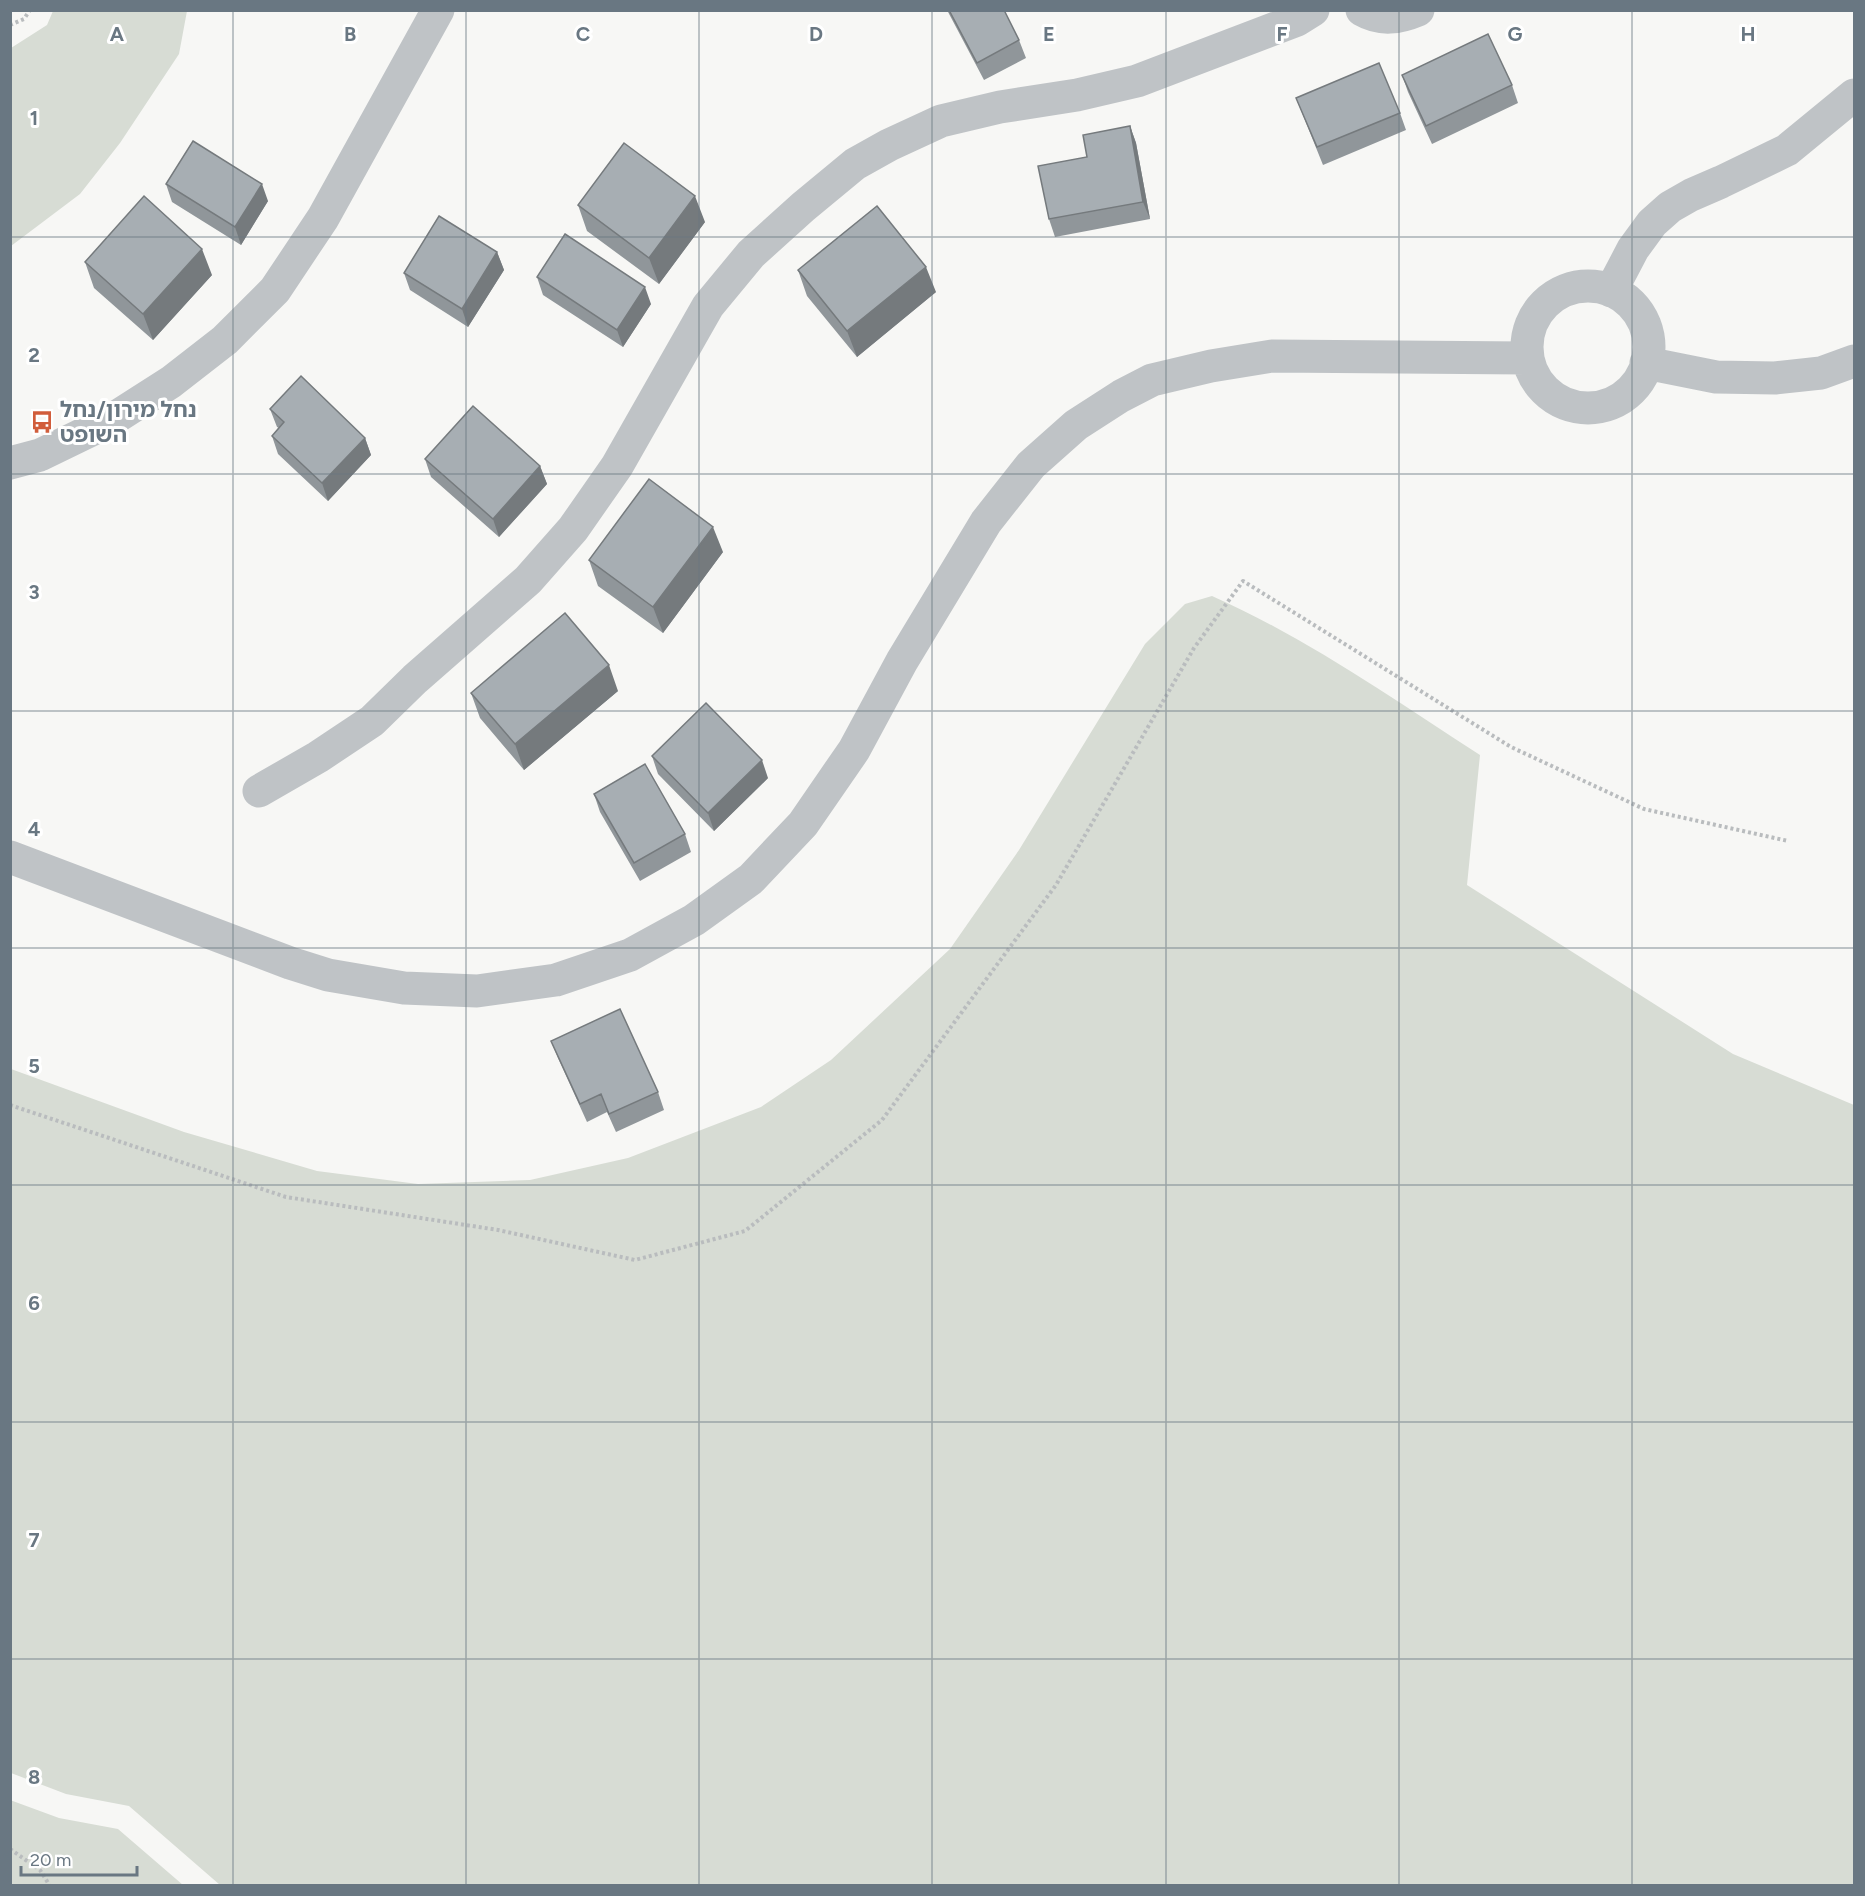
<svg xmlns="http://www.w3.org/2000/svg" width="1865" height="1896" font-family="Figtree,'Noto Sans Hebrew',sans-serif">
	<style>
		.green { fill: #d7dcd4 }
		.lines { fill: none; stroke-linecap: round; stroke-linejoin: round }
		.path { stroke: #b9bcbe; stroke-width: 4; stroke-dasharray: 3 3; stroke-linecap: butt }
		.minor { stroke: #bfc3c6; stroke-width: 33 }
		.wall { fill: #90969a }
		.shaded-wall { fill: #757a7d }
		.building { fill: #a7aeb3; stroke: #757a7d; stroke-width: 1.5 }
		.grid { fill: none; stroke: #697782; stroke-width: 1.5; stroke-opacity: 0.55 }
		.labels { text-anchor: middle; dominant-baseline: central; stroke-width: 6; stroke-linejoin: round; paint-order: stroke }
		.poi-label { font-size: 22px; font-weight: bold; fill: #697782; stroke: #fff; text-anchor: start }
		.grid-label { font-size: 20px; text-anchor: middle; font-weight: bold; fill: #697782; stroke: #fff; stroke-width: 6; stroke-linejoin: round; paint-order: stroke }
	</style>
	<rect width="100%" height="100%" fill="#f7f7f5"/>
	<path class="green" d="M53,11H187L179,54L120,143L80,194L11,246V48L47,25Z
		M1212,596C1307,638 1393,699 1480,755L1467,885L1733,1054L1854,1105V1885H220L129,1806L66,1794L11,1773V1069L184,1132L317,1171L418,1184L530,1180L628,1158L761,1107L831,1060L950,949L1019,850L1145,644L1185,604Z
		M10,1800L59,1818L118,1829L183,1885H11Z"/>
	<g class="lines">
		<path class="path" d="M10,25L24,19L30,10
			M10,1105L286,1197L498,1230L635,1260L745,1231L882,1120L1056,885L1194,648L1243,581L1511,747L1644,809L1788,841
			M10,1849L40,1870L50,1886"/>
		<path class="minor" d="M1362,10C1381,21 1399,18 1418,10
			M1527 347a61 61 0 1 1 122 0a61 61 0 1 1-122 0Z
			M1611,291L1633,249L1652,223L1670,207L1691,195L1721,182L1787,150L1854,95
			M1646,363L1716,377L1775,378L1821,373L1854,361
			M10,463L40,455L110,421L171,382L225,340L275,290L323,218L438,10
			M259,791L318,757L372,721L415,679L528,580L573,529L617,466L708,306L751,254L803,207L855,164L889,145L941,121L1000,107L1077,95L1137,81L1297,20L1313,10
			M10,857L290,963L328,975L404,988L477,991L556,980L630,955L694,920L751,879L803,824L854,750L902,661L986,522L1031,465L1076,425L1121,396L1152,380L1211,366L1272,356L1528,358"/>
	</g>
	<path class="wall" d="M947,10H1004L1019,40L1026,58L984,80Z
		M1402,75L1512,85L1518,103L1432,144L1408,92Z
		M1296,98L1400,113L1406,130L1323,165Z
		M1130,126L1136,143L1150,219L1055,237L1049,219L1087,157Z
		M166,184L268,201L241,245L172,202Z
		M578,205L705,222L659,284L587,231Z
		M497,252L504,270L468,327L410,290L404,273Z
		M85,262L212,275L153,340L94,288Z
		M798,270L936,292L857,357L807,296Z
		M537,277L651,304L623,347L543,295Z
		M270,409L365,438L371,455L328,501L278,454L272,436L279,428L277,427Z
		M425,459L540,466L547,484L499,537L431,477Z
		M723,552L663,633L598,586L589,560Z
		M618,691L524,770L480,718L471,693Z
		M652,756L768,778L714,831L658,774Z
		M594,794L685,834L691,852L640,881L600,812Z
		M551,1041L658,1092L664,1110L616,1132L607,1112L587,1122L558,1058Z"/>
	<path class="shaded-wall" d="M1130,126L1136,143L1150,219L1143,202Z
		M262,184L268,201L241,245L235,227Z
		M695,196L705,222L659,284L649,258Z
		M202,249L212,275L153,340L143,314Z
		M497,252L504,270L468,327L462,309Z
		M926,267L936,292L857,357L847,331Z
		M645,287L651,304L623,347L617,330Z
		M365,438L371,455L328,501L322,483Z
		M540,466L547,484L499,537L493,519Z
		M713,527L723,552L663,633L653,607Z
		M609,665L618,691L524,770L515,744Z
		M762,760L768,778L714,831L708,813Z"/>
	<path class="building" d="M949,10H1004L1019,40L977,63Z
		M1488,34L1512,85L1426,126L1402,75Z
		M1379,63L1400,113L1317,147L1296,98Z
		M1130,126L1143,202L1049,219L1038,166L1087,157L1083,135Z
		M193,141L262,184L235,227L166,184Z
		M624,143L695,196L649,258L578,205Z
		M144,196L202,249L143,314L85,262Z
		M877,206L926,267L847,331L798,270Z
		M439,216L497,252L462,309L404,273Z
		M565,234L645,287L617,330L537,277Z
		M301,376L365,438L322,483L272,436L284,422L270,409Z
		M473,406L540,466L493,519L425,459Z
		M649,479L713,527L653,607L589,560Z
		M565,613L609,665L515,744L471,693Z
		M706,703L762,760L708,813L652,756Z
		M645,764L685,834L634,863L594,794Z
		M620,1009L658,1092L609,1114L601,1094L580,1104L551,1041Z"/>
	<path class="grid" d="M233,10V1886M466,10V1886M699,10V1886M932,10V1886M1166,10V1886M1399,10V1886M1632,10V1886M10,237H1854M10,474H1854M10,711H1854M10,948H1854M10,1185H1854M10,1422H1854M10,1659H1854"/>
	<defs>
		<g id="bus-bare" transform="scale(1.8)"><path d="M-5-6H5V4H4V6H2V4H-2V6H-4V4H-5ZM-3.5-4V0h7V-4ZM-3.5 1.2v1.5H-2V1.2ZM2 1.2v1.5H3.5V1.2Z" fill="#d15d3b" stroke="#fff" stroke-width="2.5" paint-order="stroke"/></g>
	</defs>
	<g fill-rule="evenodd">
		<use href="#bus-bare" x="42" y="422"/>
	</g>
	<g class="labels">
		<g class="poi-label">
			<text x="60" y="409">נחל מירון/נחל<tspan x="60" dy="25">השופט</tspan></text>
		</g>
	</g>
	<g class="grid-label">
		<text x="117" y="41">A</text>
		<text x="350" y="41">B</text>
		<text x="583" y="41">C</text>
		<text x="816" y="41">D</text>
		<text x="1049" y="41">E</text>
		<text x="1282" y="41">F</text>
		<text x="1515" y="41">G</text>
		<text x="1748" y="41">H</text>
		<text x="34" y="125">1</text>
		<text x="34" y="362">2</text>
		<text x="34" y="599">3</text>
		<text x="34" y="836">4</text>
		<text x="34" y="1073">5</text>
		<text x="34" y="1310">6</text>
		<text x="34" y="1547">7</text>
		<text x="34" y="1784">8</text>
	</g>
	<rect width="1865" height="1896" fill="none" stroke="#697782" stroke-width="24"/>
	<path d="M21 1866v9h116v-9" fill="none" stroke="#697782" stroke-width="3"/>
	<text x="30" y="1866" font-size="18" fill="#697782" stroke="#ffffff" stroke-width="4.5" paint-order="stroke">20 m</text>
</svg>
